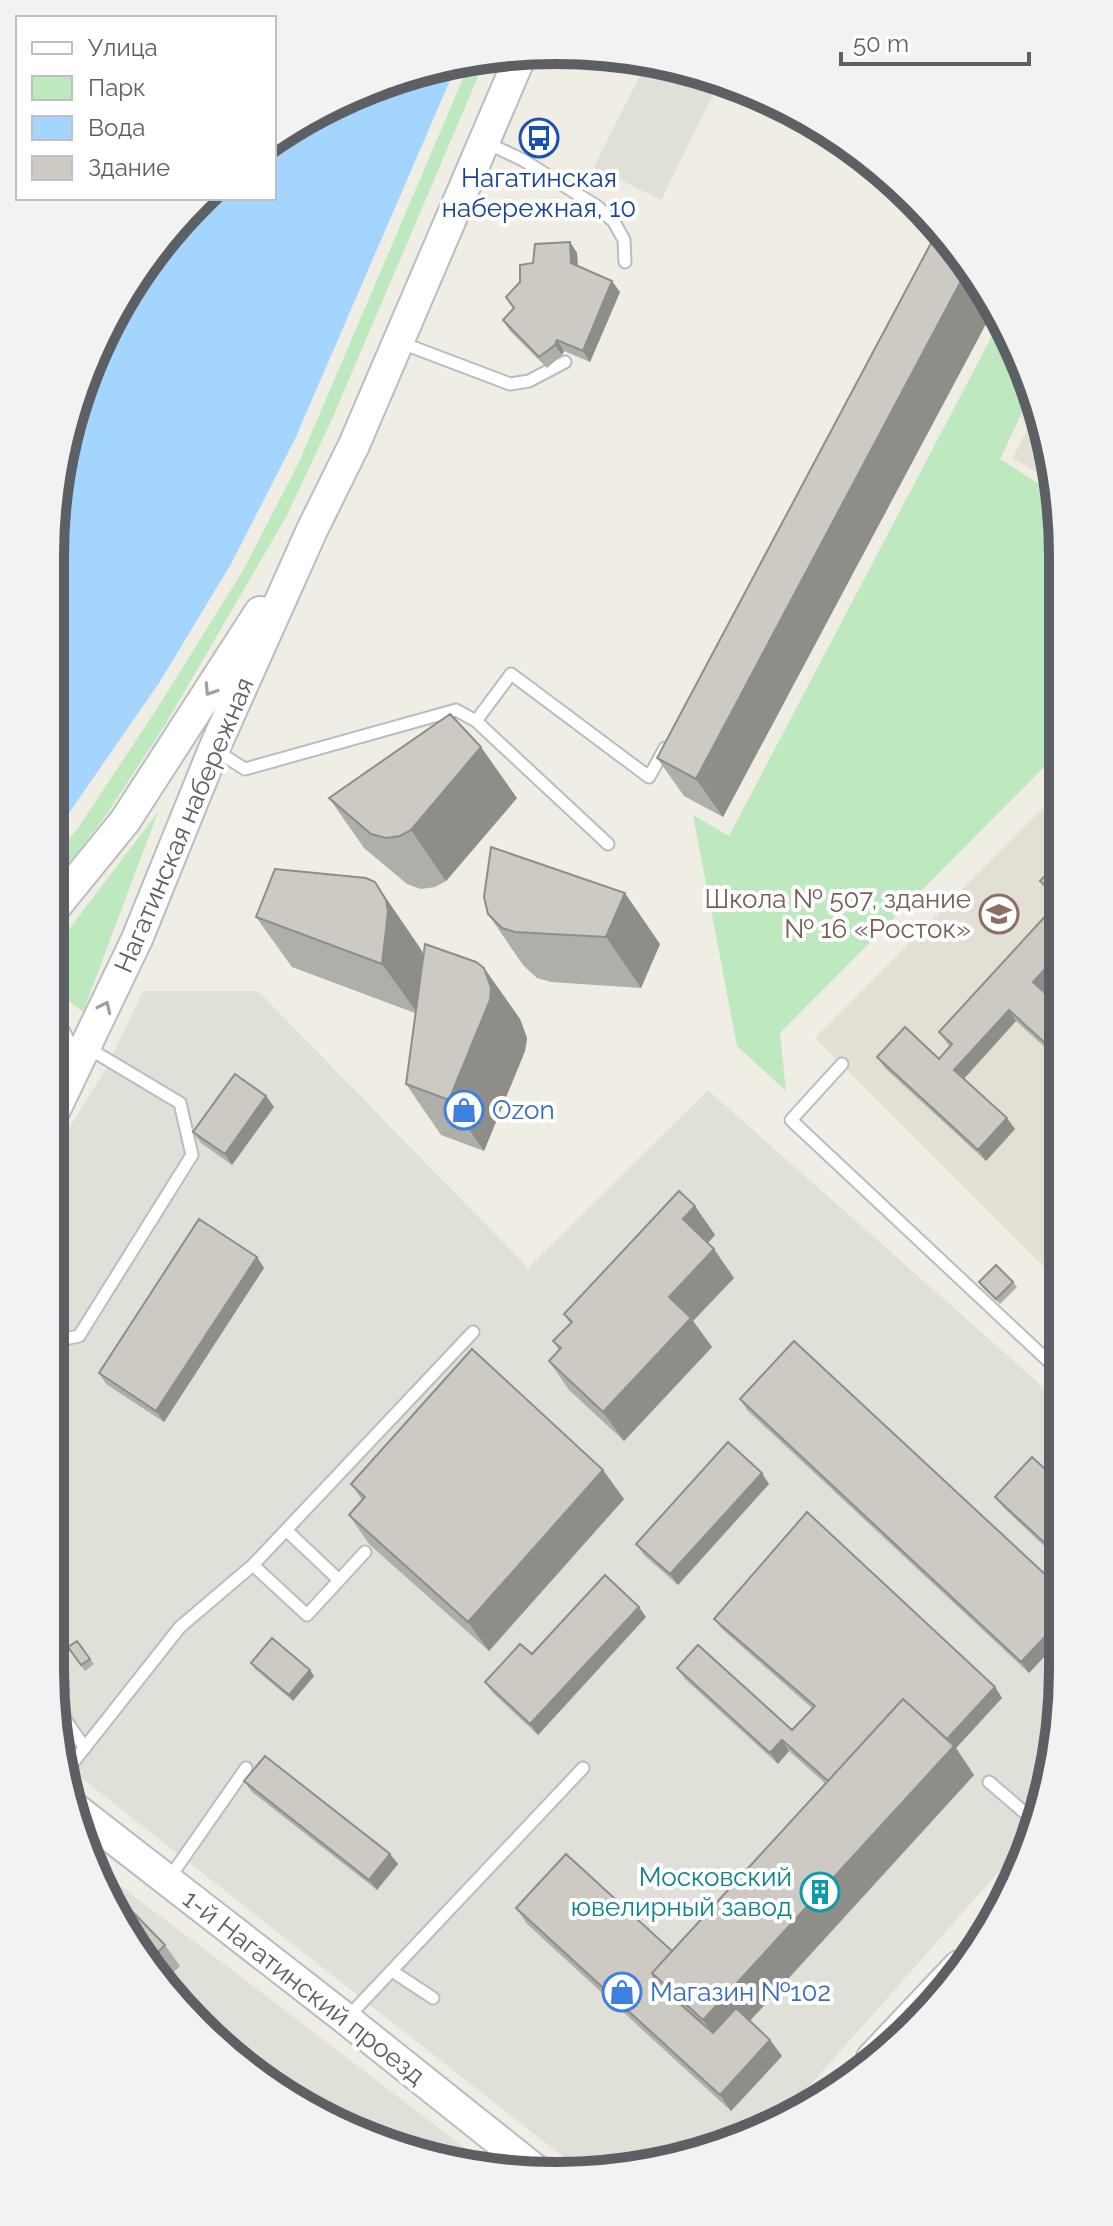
<svg xmlns="http://www.w3.org/2000/svg" width="1113" height="2226" font-family="Raleway,sans-serif">
	<style>
		.industrial { fill: #e0dfd8 }
		.education { fill: #e2dfd4 }
		.green { fill: #bee9bf }
		.water { fill: #a4d5ff }
		.lines { fill: none; stroke-linecap: round; stroke-linejoin: round }
		.lane-casing { stroke: #b9bcc1; stroke-width: 15 }
		.secondary-casing { stroke: #b9bdc3; stroke-width: 34 }
		.lane { stroke: #fff; stroke-width: 11 }
		.secondary { stroke: #fff; stroke-width: 30 }
		.wall { fill: #afaea8 }
		.shaded-wall { fill: #8f8d88 }
		.building { fill: #cccac3; stroke: #8f8d88; stroke-width: 2 }
		.oneway { stroke: #9da0a3 }
		.labels { text-anchor: middle; dominant-baseline: central; stroke-width: 8; stroke-linejoin: round; paint-order: stroke }
		.transit-label { font-size: 26px; fill: #164399; stroke: #fff }
		.street-label { font-size: 26px; fill: #5c6065; stroke: #fff }
		.education-label { font-size: 26px; fill: #785e54; stroke: #fff; text-anchor: end }
		.shop-label { font-size: 26px; fill: #366cbe; stroke: #fff; text-anchor: start }
		.culture-label { font-size: 26px; fill: #0d838f; stroke: #fff; text-anchor: end }
		.rim { fill: none; stroke: #5c6065; stroke-width: 10 }
	</style>
	<rect width="100%" height="100%" fill="#efede4"/>
	<path class="industrial" d="M645,66L718,85L661,200L594,167Z
		M143,991H258L528,1268L708,1090L1061,1403L1062,1702L1025,1842L775,2125L622,2172L580,2170L66,1766L50,1669V1159L107,1067Z
		M96,1868L228,1967L490,2167L457,2166L303,2108L155,1978Z"/>
	<path class="education" d="M1037,409L1057,484L1013,458Z
		M1060,791L1061,1259L1049,1272L815,1038Z"/>
	<path class="green" d="M483,65L333,417L286,517L165,725L106,815L51,888V861L78,828L158,707L244,569L300,460L468,67Z
		M1001,319L1025,363L1032,391L1000,459L1059,497V752L780,1033L786,1091L737,1046L693,815L729,836Z
		M158,812L83,1012L51,987V953Z"/>
	<path class="water" d="M455,69L295,439L231,564L159,683L51,839V524L102,333L205,198H274V146L393,77Z"/>
	<g class="lines">
		<g class="lane-casing">
			<path id="lane" d="M485,142L523,160L598,207L614,222L624,240L625,262
				M399,342L510,384L529,381L565,362
				M476,721L511,674L649,777L665,748
				M215,750L245,769L456,710L476,721L608,844
				M842,1064L791,1120L1061,1373
				M50,1342L79,1336L192,1155L180,1103L88,1048
				M286,1530L339,1580
				M253,1565L307,1615L365,1552
				M50,1671L62,1715L85,1748
				M67,1770L180,1627L253,1565L473,1332
				M989,1782L1031,1818
				M168,1880L246,1768
				M392,1971L433,1998
				M346,2019L583,1768"/>
		</g>
		<g class="secondary-casing">
			<path id="secondary" d="M51,912L125,821L260,612
				M51,1030C65,1046 65,1069 62,1089
				M51,1118L137,939L214,749L312,530L354,445L519,60
				M73,1807L346,2019L534,2169
				M872,2058L959,1966"/>
		</g>
		<use href="#lane" class="lane"/>
		<use href="#secondary" class="secondary"/>
	</g>
	<path class="wall" d="M570,242L577,253L578,266L620,292L590,362L564,351L562,355L547,368L510,331L503,320L514,308L506,297L520,282L533,263Z
		M977,275L995,307L723,817L684,796L657,758Z
		M329,798H517L446,881L435,887L421,889L407,884L364,848Z
		M1060,859V903L1047,892L1040,881Z
		M375,882L422,951L423,958L484,968L520,1019L527,1038L525,1051L484,1151L441,1135L406,1084L415,1013L292,967L256,917Z
		M488,914L660,944L641,988L551,982L537,978L523,965Z
		M1043,991L1060,1007V1061L1016,1021L964,1078L1015,1129L986,1161L885,1068L877,1057L939,1059L950,1047L939,1032Z
		M266,1096L274,1107L232,1165L201,1143L193,1132Z
		M695,1206L715,1235L708,1243L734,1278L693,1321L712,1347L624,1441L569,1390L549,1361L559,1350L553,1341L570,1323L564,1314Z
		M257,1257L264,1268L164,1422L106,1384L99,1373Z
		M979,1282H1013L1017,1287L1000,1304L983,1288Z
		M740,1399L1062,1590V1638L1029,1673L747,1410Z
		M351,1484L624,1499L489,1651L369,1544L349,1515L362,1500Z
		M769,1484L678,1585L644,1555L636,1544Z
		M1061,1484L1062,1563L1003,1507L995,1497Z
		M646,1617L538,1735L493,1693L485,1682L532,1654Z
		M714,1619L995,1687L1002,1698L956,1748L974,1775L750,2021L770,2040L782,2056L731,2111L527,1924L516,1908L672,1951L826,1784L789,1751L778,1764L685,1679L677,1668L792,1730L813,1709L722,1629Z
		M77,1641L94,1664L85,1671L68,1647Z
		M251,1663L310,1670L314,1676L293,1701L255,1669Z
		M244,1781L390,1854L398,1864L377,1890L252,1792Z
		M116,1906L165,1945L180,1966L161,1984L155,1978Z"/>
	<path class="shaded-wall" d="M570,242L577,253L578,274L571,263Z
		M969,266L977,275L995,307L723,817L696,779Z
		M612,281L620,292L590,362L583,351Z
		M557,340L564,351L562,355L555,345Z
		M481,747L517,798L446,881L411,830Z
		M375,882L422,951L424,962L418,1014L382,964Z
		M625,893L660,944L641,988L606,937Z
		M1060,953V972L1041,993L1033,982Z
		M484,968L520,1019L527,1038L525,1051L484,1151L449,1100Z
		M1009,1010L1016,1021L962,1081L954,1070Z
		M266,1096L274,1107L232,1165L225,1154Z
		M1007,1118L1015,1129L986,1161L978,1150Z
		M695,1206L715,1235L703,1248L683,1219Z
		M714,1249L734,1278L693,1321L712,1347L624,1441L603,1412L669,1297Z
		M257,1257L264,1268L164,1422L156,1411Z
		M603,1470L624,1499L489,1651L468,1622Z
		M762,1473L769,1484L678,1585L670,1574Z
		M639,1607L646,1617L538,1735L530,1724Z
		M1062,1619V1638L1029,1673L1021,1662Z
		M310,1670L314,1676L293,1701L289,1695Z
		M995,1687L1002,1698L956,1748L974,1775L724,2049L703,2020L944,1743Z
		M782,1740L789,1751L778,1764L770,1753Z
		M390,1854L398,1864L377,1890L369,1880Z
		M770,2040L782,2056L731,2111L720,2095Z"/>
	<path class="building" d="M938,230L969,266L696,779L657,758Z
		M570,242L571,263L612,281L583,351L557,340L555,345L539,357L503,320L514,308L506,297L520,282V265L533,263L535,244Z
		M450,714L481,747L411,830L400,836L386,838L371,834L329,798Z
		M491,847L625,893L606,937L515,932L502,928L488,914L484,897Z
		M1060,859V899L1040,881Z
		M275,869L366,878L375,882L386,900L388,911L382,964L256,917Z
		M1051,910L1060,918V953L1033,982L1060,1007V1057L1009,1010L954,1070L1007,1118L978,1150L877,1057L905,1027L939,1059L952,1044L939,1032Z
		M425,944L476,962L484,968L491,988L490,1000L449,1100L406,1084Z
		M235,1074L266,1096L225,1154L193,1132Z
		M679,1191L695,1206L683,1219L714,1249L669,1297L691,1318L603,1412L549,1361L561,1348L553,1341L572,1322L564,1314Z
		M199,1219L257,1257L156,1411L99,1373Z
		M1061,1260V1279L1052,1270Z
		M996,1265L1013,1282L996,1299L979,1282Z
		M794,1341L1062,1590V1619L1021,1662L740,1399Z
		M472,1349L603,1470L468,1622L349,1515L365,1497L351,1484Z
		M728,1442L762,1473L670,1574L636,1544Z
		M1032,1457L1061,1484L1062,1559L995,1497Z
		M807,1512L995,1687L947,1739L903,1699L828,1781L782,1740L770,1753L677,1668L698,1645L792,1730L815,1706L714,1619Z
		M605,1575L639,1607L530,1724L485,1682L520,1644L532,1654Z
		M272,1638L310,1670L289,1695L251,1663Z
		M77,1641L90,1659L81,1665L68,1647Z
		M903,1699L954,1746L703,2020L652,1973Z
		M265,1756L390,1854L369,1880L244,1781Z
		M566,1854L672,1951L652,1973L661,1987L713,2033L736,2008L770,2040L720,2095L516,1908Z
		M122,1901L165,1945L147,1963L116,1906Z"/>
	<defs><path id="oneway-chevron" d="M-2-3.5L2.5 0L-2 3.5" fill="none" stroke-width="1.6" stroke-linecap="round" stroke-linejoin="round" transform="scale(2)"/></defs>
	<g class="oneway">
		<use href="#oneway-chevron" transform="translate(210 690) rotate(123)"/>
		<use href="#oneway-chevron" transform="translate(105 1007) rotate(-65)"/>
	</g>
	<defs>
		<g id="bus-ring" transform="scale(2)"><circle r="9.5" fill="#fff" stroke="#1a4fb4" stroke-width="1.5"/><path d="M-5-6H5V4H4V6H2V4H-2V6H-4V4H-5ZM-3.5-4V0h7V-4ZM-3.5 1.2v1.5H-2V1.2ZM2 1.2v1.5H3.5V1.2Z" fill="#1a4fb4"/></g>
		<g id="school-ring" transform="scale(2)"><circle r="9.5" fill="#fff" stroke="#8d6e63" stroke-width="1.5"/><path d="M0-5L7-2L0 1L-7-2ZM-4 1L0 2.5L4 1V4Q0 6-4 4Z" fill="#8d6e63"/></g>
		<g id="shop-ring" transform="scale(2)"><circle r="9.5" fill="#fff" stroke="#3f7fe0" stroke-width="1.5"/><path d="M-5-2.5h2.3a2.7 3.5 0 0 1 5.4 0H5L5.5 6h-11ZM-1.5-2.5h3a1.5 2.3 0 0 0-3 0Z" fill="#3f7fe0"/></g>
		<g id="building-ring" transform="scale(2)"><circle r="9.5" fill="#fff" stroke="#0f9aa8" stroke-width="1.5"/><path d="M-4-6H4V6H1V3H-1V6H-4ZM-2.5-4.3h1.7v1.8h-1.7ZM.8-4.3h1.7v1.8H.8ZM-2.5-1h1.7V.8h-1.7ZM.8-1h1.7V.8H.8Z" fill="#0f9aa8"/></g>
	</defs>
	<g fill-rule="evenodd">
		<use href="#bus-ring" x="539" y="138"/>
		<use href="#school-ring" x="999" y="914"/>
		<use href="#shop-ring" x="464" y="1110"/>
		<use href="#building-ring" x="820" y="1892"/>
		<use href="#shop-ring" x="622" y="1992"/>
	</g>
	<g class="labels">
		<g class="transit-label">
			<text x="539" y="178">Нагатинская<tspan x="539" dy="30">набережная, 10</tspan></text>
		</g>
		<g class="street-label">
			<text transform="translate(184 825) rotate(-67)">Нагатинская набережная</text>
			<text transform="translate(304 1987) rotate(38)">1-й Нагатинский проезд</text>
		</g>
		<g class="education-label">
			<text x="971" y="899">Школа № 507, здание<tspan x="971" dy="30">№ 16 «Росток»</tspan></text>
		</g>
		<g class="shop-label">
			<text x="492" y="1110">Ozon</text>
			<text x="650" y="1992">Магазин №102</text>
		</g>
		<g class="culture-label">
			<text x="792" y="1877">Московский<tspan x="792" dy="30">ювелирный завод</tspan></text>
		</g>
	</g>
	<path d="M0 0H1113V2226H0ZM556 64H557A492 492 0 0 1 1049 556V1670A492 492 0 0 1 557 2162H556A492 492 0 0 1 64 1670V556A492 492 0 0 1 556 64Z" fill="#f2f2f3" fill-rule="evenodd"/>
	<path class="rim" d="M556 64H557A492 492 0 0 1 1049 556V1670A492 492 0 0 1 557 2162H556A492 492 0 0 1 64 1670V556A492 492 0 0 1 556 64Z"/>
	<rect x="16" y="16" width="260" height="184" fill="#ffffff" stroke="#bebfc1" stroke-width="2"/>
	<rect x="32" y="42" width="40" height="12" fill="#ffffff" stroke="#bebfc1" stroke-width="2"/>
	<text x="88" y="56" font-size="24" fill="#5c6065">Улица</text>
	<rect x="32" y="76" width="40" height="24" fill="#bee9bf" stroke="#bebfc1" stroke-width="2"/>
	<text x="88" y="96" font-size="24" fill="#5c6065">Парк</text>
	<rect x="32" y="116" width="40" height="24" fill="#a4d5ff" stroke="#bebfc1" stroke-width="2"/>
	<text x="88" y="136" font-size="24" fill="#5c6065">Вода</text>
	<rect x="32" y="156" width="40" height="24" fill="#cccac3" stroke="#bebfc1" stroke-width="2"/>
	<text x="88" y="176" font-size="24" fill="#5c6065">Здание</text>
	<path d="M841 52v12h188v-12" fill="none" stroke="#5c6065" stroke-width="4"/>
	<text x="853" y="52" font-size="24" fill="#5c6065" stroke="#ffffff" stroke-width="6" paint-order="stroke">50 m</text>
</svg>
